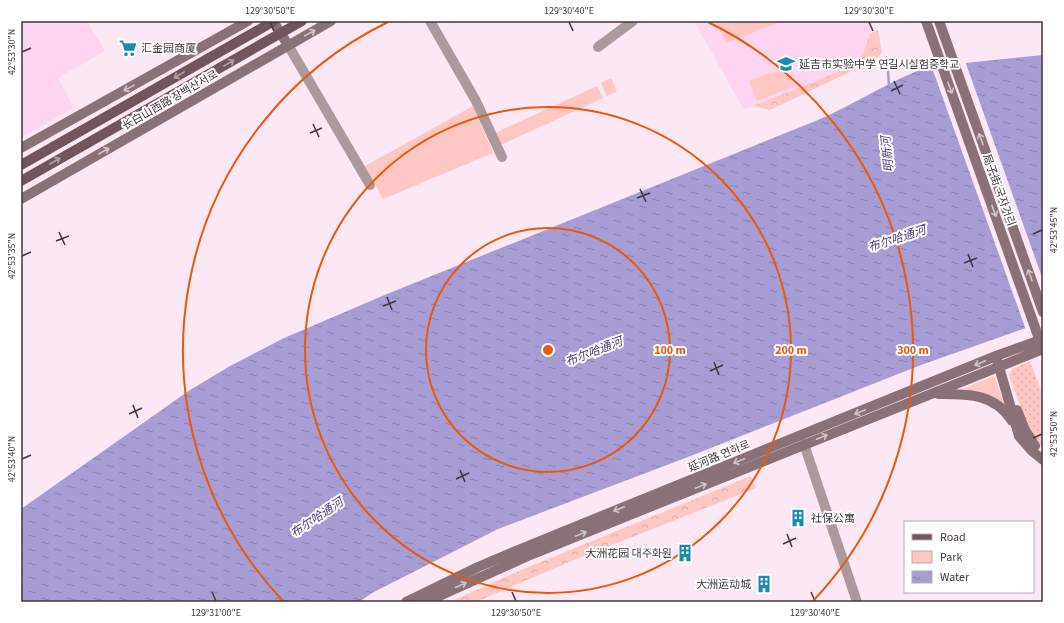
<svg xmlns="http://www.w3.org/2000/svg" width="1064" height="623" font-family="'Source Sans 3','Noto Sans SC','Noto Sans KR',sans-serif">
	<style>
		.built { fill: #fed5f0 }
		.grass { fill: url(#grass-dots) }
		.forest { fill: url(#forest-crowns) }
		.park { fill: #fec7c3 }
		.water { fill: url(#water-ripples) }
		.pier { fill: #fce7f4 }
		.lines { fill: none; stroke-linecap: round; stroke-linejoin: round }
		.stream { stroke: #a79cd4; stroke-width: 2.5 }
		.street { stroke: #ab999d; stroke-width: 10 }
		.secondary { stroke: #897177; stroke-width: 10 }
		.primary { stroke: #71545c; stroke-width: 10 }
		.oneway { stroke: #d0c6c9 }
		.oneway2 { stroke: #b1a1a5 }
		.ticks { fill: none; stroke: #42353e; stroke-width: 1.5 }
		.ring { fill: none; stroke: #e8590c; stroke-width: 2 }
		.labels { text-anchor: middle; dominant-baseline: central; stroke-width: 4; stroke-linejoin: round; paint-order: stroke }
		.poi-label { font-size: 11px; fill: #42353e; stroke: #fff; text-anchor: start }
		.street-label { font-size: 11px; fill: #42353e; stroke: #fff }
		.water-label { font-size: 12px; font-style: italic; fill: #4e3b80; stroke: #fff }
		.centre { fill: #e8590c; stroke: #fff; stroke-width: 2 }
		.ring-label { font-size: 12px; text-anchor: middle; font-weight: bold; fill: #e8590c; stroke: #fff; stroke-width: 4; stroke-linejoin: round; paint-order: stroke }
		.neatline { fill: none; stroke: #42353e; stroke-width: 1.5 }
		.ticks-label { font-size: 10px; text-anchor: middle; fill: #42353e }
	</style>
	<defs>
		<pattern id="grass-dots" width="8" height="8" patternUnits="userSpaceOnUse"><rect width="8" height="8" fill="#fec7c3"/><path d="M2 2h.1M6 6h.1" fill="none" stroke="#dbaca9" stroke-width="1.8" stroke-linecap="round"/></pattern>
		<pattern id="forest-crowns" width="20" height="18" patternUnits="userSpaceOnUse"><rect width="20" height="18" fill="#fec7c3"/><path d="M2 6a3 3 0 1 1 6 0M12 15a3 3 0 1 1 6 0" fill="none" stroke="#dbaca9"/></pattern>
		<pattern id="water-ripples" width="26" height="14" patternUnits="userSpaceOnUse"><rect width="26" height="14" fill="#a79cd4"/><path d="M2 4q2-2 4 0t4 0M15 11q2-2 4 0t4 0" fill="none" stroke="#8a80ad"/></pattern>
	</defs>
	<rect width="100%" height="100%" fill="#fce7f4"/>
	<path class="built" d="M21,21H87L105,51L58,78L74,108L21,138Z
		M694,21H871V22L865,52L859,61L850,67L744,110Z"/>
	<path class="grass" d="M1030,361L1043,396V448L1030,433L1009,375L1012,369Z"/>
	<path class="forest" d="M878,30L882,53L875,60L770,110L753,106L850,67C863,58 866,49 869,34Z
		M751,476L756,488L574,560L476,602H450L514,573Z"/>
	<path class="park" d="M715,21H783L726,43Z
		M786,67L794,86L757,101L749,81Z
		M611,78L617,91L607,96L601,83Z
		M597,86L603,98L501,145L495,133Z
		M473,106L493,153L383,199L365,166Z
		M994,376L1007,410L960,390Z"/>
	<path class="water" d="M1043,55V322L921,365L688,457L498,529L372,593L359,602H21V509L190,390L230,366L284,338L387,294L818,120C855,104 889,81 927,67Z"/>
	<path class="pier" d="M965,61L1043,280V324L1026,330L931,65Z"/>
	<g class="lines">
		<path class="stream" d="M888,71L889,86"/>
		<path class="street" d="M430,21L476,101L502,157
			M288,45L370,185
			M598,47L633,21
			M804,444L857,602"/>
		<path class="secondary" d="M273,21L288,45
			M926,21L1042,347
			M939,21L1043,312
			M21,148L248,21
			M21,199L331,21
			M997,360L1019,436L1032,451L1043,460
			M938,394C967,394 995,393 1012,421
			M1017,410L1025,430L1035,446
			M406,602L478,567L518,550L996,356L1043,339
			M426,602L530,555L1043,349"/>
		<path class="primary" d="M21,165L274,21
			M21,181L302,21"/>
	</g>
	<defs><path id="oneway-shaft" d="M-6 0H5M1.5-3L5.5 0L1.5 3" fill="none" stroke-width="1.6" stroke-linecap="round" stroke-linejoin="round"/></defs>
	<g class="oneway">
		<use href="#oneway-shaft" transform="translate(310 33) rotate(-29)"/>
		<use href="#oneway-shaft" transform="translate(129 88) rotate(151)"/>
		<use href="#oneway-shaft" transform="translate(950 88) rotate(70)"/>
		<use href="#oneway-shaft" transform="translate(981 139) rotate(-110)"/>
		<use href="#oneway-shaft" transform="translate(104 151) rotate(-30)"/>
		<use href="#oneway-shaft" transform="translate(994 211) rotate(70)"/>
		<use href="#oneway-shaft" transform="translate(1030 275) rotate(-110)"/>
		<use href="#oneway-shaft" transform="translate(980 363) rotate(157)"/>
		<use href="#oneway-shaft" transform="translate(860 412) rotate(158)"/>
		<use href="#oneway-shaft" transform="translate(822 437) rotate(-22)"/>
		<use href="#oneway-shaft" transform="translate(739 461) rotate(158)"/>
		<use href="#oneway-shaft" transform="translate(701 486) rotate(-22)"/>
		<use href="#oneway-shaft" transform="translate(619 509) rotate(158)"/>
		<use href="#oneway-shaft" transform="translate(581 534) rotate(-22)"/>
		<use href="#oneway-shaft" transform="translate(461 585) rotate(-25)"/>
	</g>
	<g class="oneway2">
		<use href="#oneway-shaft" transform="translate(229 63) rotate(-30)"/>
		<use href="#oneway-shaft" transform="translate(179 75) rotate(150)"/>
		<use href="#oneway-shaft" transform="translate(55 161) rotate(-30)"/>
	</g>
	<path class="ticks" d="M270,22L274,31M569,22L573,31M869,22L873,31M22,52L31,48M894,81L900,94M891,91L903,85M313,124L319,137M310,133L322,128M640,189L646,202M637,198L650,193M59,232L65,245M1033,234L1042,230M56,241L69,236M968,254L973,267M22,256L31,252M964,263L977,258M387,297L392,310M383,306L396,301M714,362L719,375M710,371L723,365M133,405L138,418M129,414L142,408M1033,438L1042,434M22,459L31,455M460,470L465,482M456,479L469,473M787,534L792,547M783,544L796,538M212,592L216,601M512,592L516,601M811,592L815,601"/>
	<g class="ring">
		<circle cx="548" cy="350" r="122"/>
		<circle cx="548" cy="350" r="243"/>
		<path d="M283 601A365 365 0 0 1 388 22M708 22A365 365 0 0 1 813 601"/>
	</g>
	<defs>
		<g id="supermarket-bare" transform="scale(1.38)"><path d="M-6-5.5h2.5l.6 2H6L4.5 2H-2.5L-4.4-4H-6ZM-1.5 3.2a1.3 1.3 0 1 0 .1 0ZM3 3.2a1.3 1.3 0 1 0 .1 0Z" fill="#198cb0" stroke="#fff" stroke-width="2.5" paint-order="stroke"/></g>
		<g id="school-bare" transform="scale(1.38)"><path d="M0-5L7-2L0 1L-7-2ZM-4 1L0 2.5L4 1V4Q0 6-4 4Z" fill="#198cb0" stroke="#fff" stroke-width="2.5" paint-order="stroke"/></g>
		<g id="building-bare" transform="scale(1.38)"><path d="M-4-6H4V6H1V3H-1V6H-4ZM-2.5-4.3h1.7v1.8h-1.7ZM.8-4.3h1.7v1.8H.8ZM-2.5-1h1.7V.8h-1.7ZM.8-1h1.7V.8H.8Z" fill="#198cb0" stroke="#fff" stroke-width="2.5" paint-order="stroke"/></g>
	</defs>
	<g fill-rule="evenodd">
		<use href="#supermarket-bare" x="128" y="48"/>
		<use href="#school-bare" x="786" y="64"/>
		<use href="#building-bare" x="798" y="518"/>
		<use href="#building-bare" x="685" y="553"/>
		<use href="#building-bare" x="764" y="584"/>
	</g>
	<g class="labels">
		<g class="poi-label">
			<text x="141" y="48">汇金园商厦</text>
			<text x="799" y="64">延吉市实验中学 연길시실험중학교</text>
			<text x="811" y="518">社保公寓</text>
			<text x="672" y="553" text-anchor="end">大洲花园 대주화원</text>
			<text x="751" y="584" text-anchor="end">大洲运动城</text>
		</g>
		<g class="street-label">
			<text transform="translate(170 100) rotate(-30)">长白山西路 장백산서로</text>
			<text transform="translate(999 190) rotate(70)">局子街 국자거리</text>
			<text transform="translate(719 456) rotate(-22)">延河路 연하로</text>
		</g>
		<g class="water-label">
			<text transform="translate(888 154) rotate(-96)">明新河</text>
			<text transform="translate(897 239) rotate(-18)">布尔哈通河</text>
			<text transform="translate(594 352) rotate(-21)">布尔哈通河</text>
			<text transform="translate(317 518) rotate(-34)">布尔哈通河</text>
		</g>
	</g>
	<circle cx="548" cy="350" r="6" class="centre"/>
	<g class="ring-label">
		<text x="670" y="354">100 m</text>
		<text x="791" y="354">200 m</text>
		<text x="913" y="354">300 m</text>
	</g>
	<rect width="1064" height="623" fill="none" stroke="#ffffff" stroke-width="44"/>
	<rect x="904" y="521" width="130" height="72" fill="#ffffff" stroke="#b3aeb2"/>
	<rect x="912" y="534" width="20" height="6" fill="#71545c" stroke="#b3aeb2"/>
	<text x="940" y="541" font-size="12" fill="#42353e">Road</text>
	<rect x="912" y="551" width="20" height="12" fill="#fec7c3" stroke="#b3aeb2"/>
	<text x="940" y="561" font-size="12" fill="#42353e">Park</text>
	<rect x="912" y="571" width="20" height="12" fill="url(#water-ripples)" stroke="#b3aeb2"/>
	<text x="940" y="581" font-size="12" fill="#42353e">Water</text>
	<rect x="22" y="22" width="1020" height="579" class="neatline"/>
	<g class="ticks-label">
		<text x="270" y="14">129°30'50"E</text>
		<text x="569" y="14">129°30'40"E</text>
		<text x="869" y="14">129°30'30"E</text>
		<text transform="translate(11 52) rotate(-90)" y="4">42°53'30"N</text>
		<text transform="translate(1053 230) rotate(-90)" y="4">42°53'45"N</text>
		<text transform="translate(11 256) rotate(-90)" y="4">42°53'35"N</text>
		<text transform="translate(1053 434) rotate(-90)" y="4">42°53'50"N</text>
		<text transform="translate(11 459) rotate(-90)" y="4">42°53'40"N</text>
		<text x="216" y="616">129°31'00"E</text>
		<text x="516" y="616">129°30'50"E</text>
		<text x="815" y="616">129°30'40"E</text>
	</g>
</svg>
